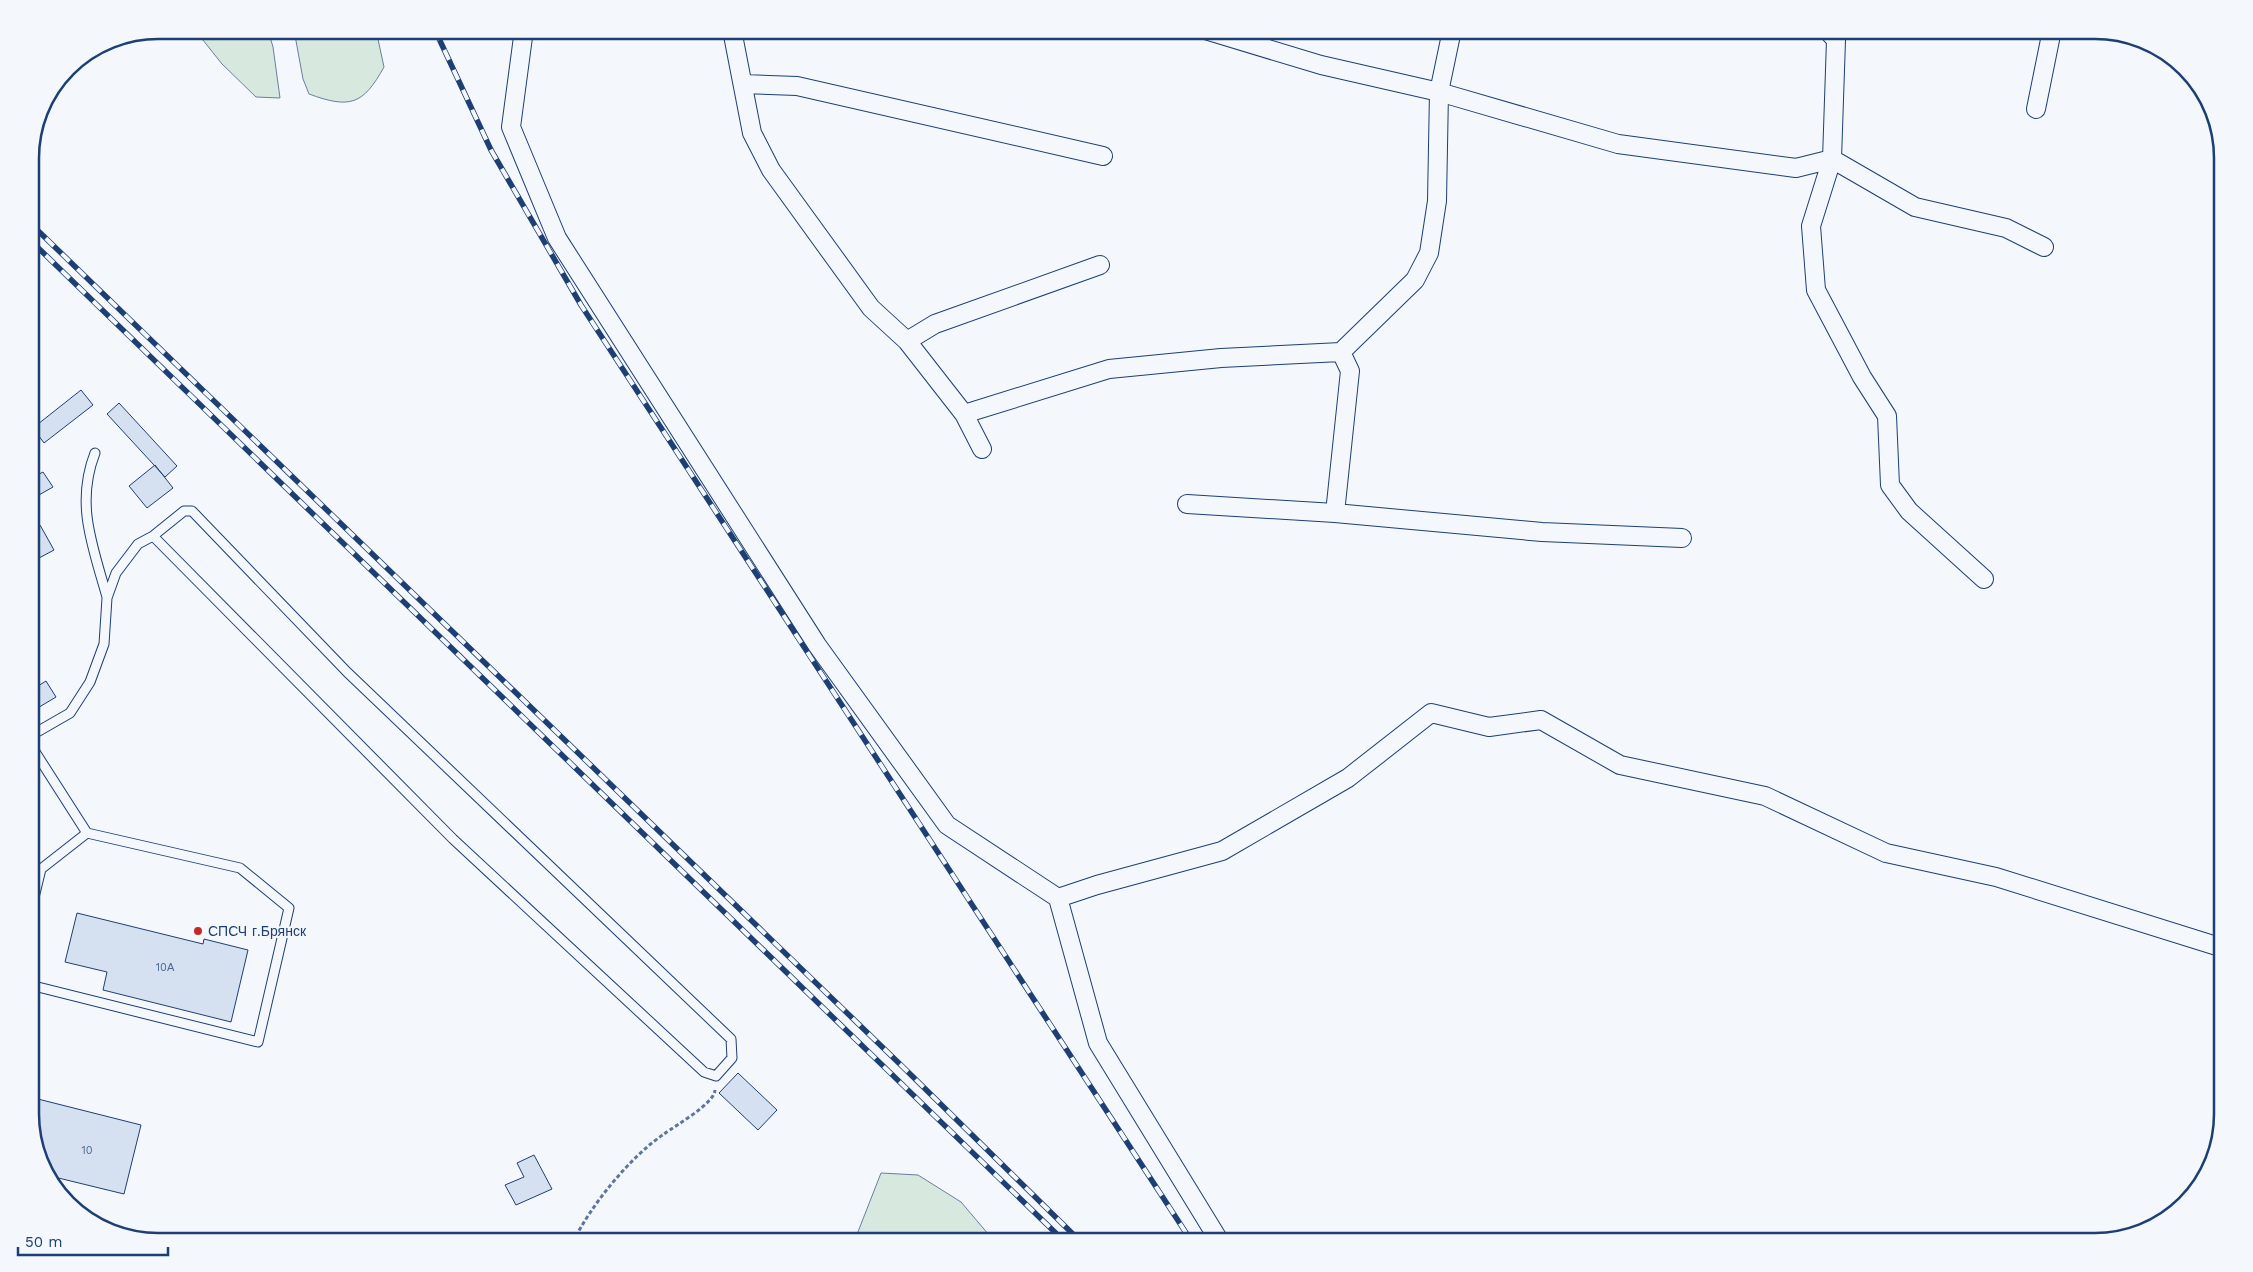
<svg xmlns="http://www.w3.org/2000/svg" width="2253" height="1272" font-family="'Work Sans',sans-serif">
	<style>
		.green { fill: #d7e8df; stroke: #687fa3 }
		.building { fill: #d5e0f0; stroke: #1d3f73 }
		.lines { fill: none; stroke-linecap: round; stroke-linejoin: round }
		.lane-casing { stroke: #1d3f73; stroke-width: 11 }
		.street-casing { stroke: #1d3f73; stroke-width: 20 }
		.path { stroke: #5e769c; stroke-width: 3; stroke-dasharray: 4 2.5; stroke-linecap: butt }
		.lane { stroke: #f4f7fb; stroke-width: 9 }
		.street { stroke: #f4f7fb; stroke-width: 18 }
		.rail-casing { stroke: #1d3f73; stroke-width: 5.5 }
		.rail { stroke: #f4f7fb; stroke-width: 4; stroke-dasharray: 11; stroke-linecap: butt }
		.poi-dot { fill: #c62828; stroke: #f4f7fb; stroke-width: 2 }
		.labels { text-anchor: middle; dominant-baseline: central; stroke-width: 4; stroke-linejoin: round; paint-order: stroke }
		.number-label { font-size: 11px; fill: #4b6792 }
		.poi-label { font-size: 14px; fill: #1d3f73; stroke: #f4f7fb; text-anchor: start }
		.rim { fill: none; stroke: #1d3f73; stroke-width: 2.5 }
	</style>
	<rect width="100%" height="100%" fill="#f4f7fb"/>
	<path class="green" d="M195,30H268L273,47L280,98L256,97L222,64Z
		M294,30H376L384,67C363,105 350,109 309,94L303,79Z
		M881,1173L918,1175L961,1202L995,1242H854Z"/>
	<path class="building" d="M81,390L93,405L44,443L33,428Z
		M119,403L177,466L165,477L107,414Z
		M155,465L173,488L147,508L129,486Z
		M43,472L53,487L30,500V479Z
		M40,525L54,550L39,558L30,542V530Z
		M46,681L56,697L36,709L30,700V691Z
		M77,913L203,944L204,939L248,950L231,1022L103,990L107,972L65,962Z
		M738,1073L777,1110L758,1130L719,1093Z
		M30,1097L141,1125L124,1194L46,1175L30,1122Z
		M534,1155L552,1189L516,1205L505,1185L524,1177L517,1163Z
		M396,1233L399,1242H361Z"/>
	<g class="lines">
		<g class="lane-casing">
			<path id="lane" d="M95,453C75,504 93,547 107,597
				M30,736L70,713L90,682L104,644L107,598L116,573L138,544L153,536L184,511H192L347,672L731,1039L732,1058L716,1076L704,1072L453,839L153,536
				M30,744L87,833
				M30,914L41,869L87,833L240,868L289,908L258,1042L30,985"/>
		</g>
		<g class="street-casing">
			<path id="street" d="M522,30L523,37L511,127L557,238L817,645L947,825L1058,898L1098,1043L1220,1242
				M732,30L752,133L771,170L871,308L907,341L964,414L982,449
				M1205,30L1321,65L1439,92L1618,144L1796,168L1832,159L1915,207L2006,228L2044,247
				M1827,30L1836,40L1832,159L1811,226L1816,290L1862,377L1887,416L1890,485L1909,511L1984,579
				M743,84L797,86L1103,156
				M2036,109L2052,30
				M907,341L935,324L1100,265
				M964,414L1109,369L1221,358L1341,352L1415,280L1429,253L1437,201L1439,92L1452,30
				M1187,504L1335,513L1542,532L1682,538
				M1335,513L1350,371L1341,352
				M1058,898L1097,885L1222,851L1348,778L1431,713L1489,727L1541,720L1620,765L1765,796L1886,853L1996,877L2223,948"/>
		</g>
		<path class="path" d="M573,1242C591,1205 630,1157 664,1134C676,1125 714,1104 715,1090"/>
		<use href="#lane" class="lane"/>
		<use href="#street" class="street"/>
		<g class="rail-casing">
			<path id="rail" d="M435,30L491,150L581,305L1192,1242
				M30,223L905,1069L1081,1242
				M30,240L1065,1242"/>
		</g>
		<use href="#rail" class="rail"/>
	</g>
	<circle class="poi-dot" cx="198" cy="931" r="5"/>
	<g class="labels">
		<g class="number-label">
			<text x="165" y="967">10А</text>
			<text x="87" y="1150">10</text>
		</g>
		<g class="poi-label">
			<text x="208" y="931">СПСЧ г.Брянск</text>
		</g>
	</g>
	<path d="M0 0H2253V1272H0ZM158 39H2095A119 119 0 0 1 2214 158V1114A119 119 0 0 1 2095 1233H158A119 119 0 0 1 39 1114V158A119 119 0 0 1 158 39Z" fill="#f4f7fb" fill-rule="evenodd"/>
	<path class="rim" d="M158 39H2095A119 119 0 0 1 2214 158V1114A119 119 0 0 1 2095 1233H158A119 119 0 0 1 39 1114V158A119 119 0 0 1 158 39Z"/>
	<path d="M18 1247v8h150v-8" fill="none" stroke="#1d3f73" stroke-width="2.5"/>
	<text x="25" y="1247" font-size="15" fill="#1d3f73" stroke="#f4f7fb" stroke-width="4" paint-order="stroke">50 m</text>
</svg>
